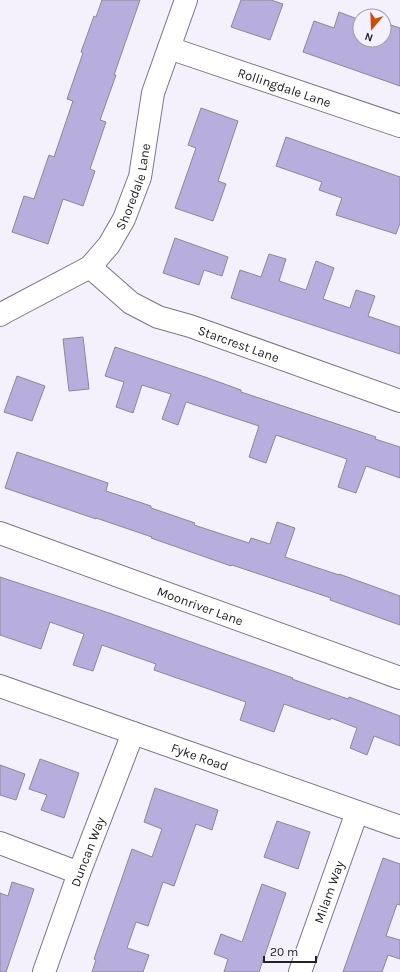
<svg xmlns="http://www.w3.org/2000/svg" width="400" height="972" font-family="Karla,sans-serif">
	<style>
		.building { fill: #b8aede; stroke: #8b8896 }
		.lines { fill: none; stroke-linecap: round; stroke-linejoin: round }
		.minor-casing { stroke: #797684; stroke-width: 24 }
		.minor { stroke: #fff; stroke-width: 22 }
		.labels { text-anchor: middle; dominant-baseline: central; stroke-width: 3.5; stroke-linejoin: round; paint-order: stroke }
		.street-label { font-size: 13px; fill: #232227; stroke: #f4f1fd }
	</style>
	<rect width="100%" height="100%" fill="#f4f1fd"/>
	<path class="building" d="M102,0H140L114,75H116L100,120L106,122L90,169L95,171L83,206L63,199L48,244L12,232L24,196L34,199L49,155L54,157L73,101L67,99L83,53L81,52L94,16L96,17Z
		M241,0H271L283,4L270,40L231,27Z
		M339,12L360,20V40H384V33L388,24L400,28V86L303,52L314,21L334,28Z
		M201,108L238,121L218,181L226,184L213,221L175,208L196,148L188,145Z
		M286,137L400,177V223L396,234L336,215L342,198L319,190L322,182L276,166Z
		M175,238L228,257L222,276L204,270L199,285L163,273Z
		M269,254L286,259L279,281L306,290L316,261L334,268L323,299L350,308L356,290L375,296L368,316L400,327V354L231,298L240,270L261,277Z
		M83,337L89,389L69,391L63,339Z
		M115,347L205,377L241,390V392L376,437L375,439L400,447V478L366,466L356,493L338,487L347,459L276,435L266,463L249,457L259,426L186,402L178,425L162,419L171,394L142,385L133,413L116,407L124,382L105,376Z
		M17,376L45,386L32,421L4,412Z
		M17,452L108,483L106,491L151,506V508L195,523L194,525L249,543L251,538L270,544L277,522L295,528L285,557L339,575V574L400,596V625L330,600L331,598L232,565L231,566L151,538L152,537L96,518V519L5,488Z
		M0,577L112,614L293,678L292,679L348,699L349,697L400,716V746L374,736L367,755L350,748L357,728L331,718L330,720L284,704L274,732L240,720L246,702L154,670L156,664L102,645L93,671L73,665L84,634L50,622L41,649L0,635Z
		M40,759L79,773L64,818L41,810L47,795L29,789Z
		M0,765L25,774L16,800L0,795Z
		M155,788L218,810L212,830L196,824L174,886L163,882L148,926L136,922L127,948L149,955L143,972H92L96,960L94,959L132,849L152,857L162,829L144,822Z
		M277,821L310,832L298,869L264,857Z
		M383,858L400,864V905L397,904L386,936L400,940V959L388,955L382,972H343Z
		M12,882L34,889L6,972H0V893L8,896Z
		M262,884L286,893L259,972H224L228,959L214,954L221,934L242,942Z"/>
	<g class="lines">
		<g class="minor-casing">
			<g id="minor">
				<path id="s1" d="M169,48L400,126"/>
				<path id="s2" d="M90,267L131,303L158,317L190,326L400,401"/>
				<path id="s3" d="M0,315L5,312L90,267L109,245L124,219L140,177L153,93L186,0"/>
				<path id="s4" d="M0,533L400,678"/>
				<path id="s5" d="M0,686L400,827"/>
				<path d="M0,843L79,873"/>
				<path id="s6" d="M44,972L79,873L133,733"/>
				<path id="s7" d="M300,972L357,812"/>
			</g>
		</g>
		<use href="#minor" class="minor"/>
	</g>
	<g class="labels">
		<g class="street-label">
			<text stroke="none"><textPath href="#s1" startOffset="122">Rollingdale Lane</textPath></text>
			<text stroke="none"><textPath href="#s3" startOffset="195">Shoredale Lane</textPath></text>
			<text stroke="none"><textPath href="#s2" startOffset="170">Starcrest Lane</textPath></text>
			<text stroke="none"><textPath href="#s4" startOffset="213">Moonriver Lane</textPath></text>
			<text stroke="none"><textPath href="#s5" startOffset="212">Fyke Road</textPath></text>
			<text stroke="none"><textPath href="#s6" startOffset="128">Duncan Way</textPath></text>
			<text stroke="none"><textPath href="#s7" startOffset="85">Milam Way</textPath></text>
		</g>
	</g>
	<g transform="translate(372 28) rotate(199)"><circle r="19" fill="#f4f1fd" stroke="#a09ea7"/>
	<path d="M0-3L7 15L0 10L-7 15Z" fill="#d04a0a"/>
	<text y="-6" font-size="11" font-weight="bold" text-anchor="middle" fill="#232227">N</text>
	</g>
	<path d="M264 956v6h52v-6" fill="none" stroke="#232227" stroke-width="2"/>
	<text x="270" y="956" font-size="12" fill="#232227" stroke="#f4f1fd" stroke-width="3" paint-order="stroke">20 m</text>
</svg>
